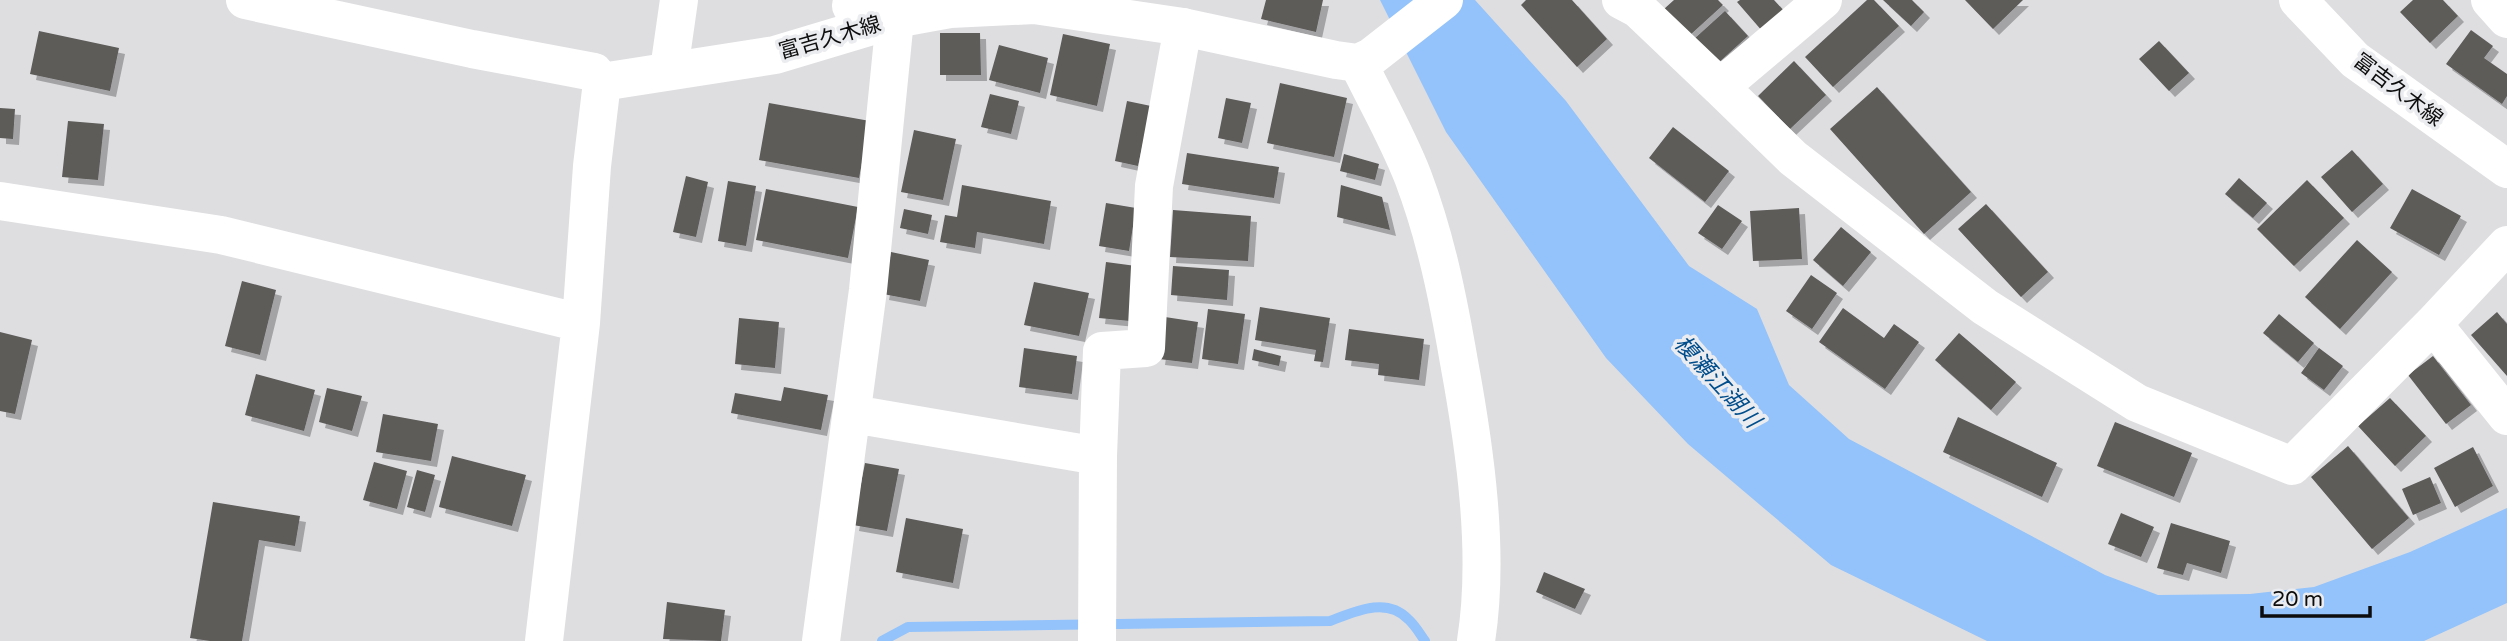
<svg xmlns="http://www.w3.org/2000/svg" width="2507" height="641" font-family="'Varela Round','Noto Sans JP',sans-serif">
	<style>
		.water { fill: #93c3fa }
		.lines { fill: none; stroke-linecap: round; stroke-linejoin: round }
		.stream { stroke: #93c3fa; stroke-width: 10 }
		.building { fill: #5d5b59; filter: url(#shadow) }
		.street { stroke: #fff; stroke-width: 38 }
		.secondary { stroke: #fff; stroke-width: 38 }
		.labels { text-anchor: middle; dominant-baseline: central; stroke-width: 7; stroke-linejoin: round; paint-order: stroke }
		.street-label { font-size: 21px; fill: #0d0d0e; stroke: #ebecef }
		.water-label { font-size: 23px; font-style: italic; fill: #004d8c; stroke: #ebecef }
	</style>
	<defs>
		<filter id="shadow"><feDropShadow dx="6" dy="6" stdDeviation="0" flood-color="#0004"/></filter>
	</defs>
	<rect width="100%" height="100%" fill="#dedee1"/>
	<path class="water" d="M1380,0H1475L1566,101L1689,266L1757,309L1789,385L1849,439L2105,575L2158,595L2250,594L2314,587L2410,552L2507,508V603L2424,641H1987L1831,565L1688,444L1606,358L1446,132Z"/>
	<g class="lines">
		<path class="stream" d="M882,641L908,627L1330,621C1354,612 1386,596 1408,619C1415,625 1420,634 1425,641"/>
	</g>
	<path class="building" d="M1266,0H1323L1316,32L1261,19Z
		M1526,0H1572L1607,39L1577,67L1521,5Z
		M1674,0H1718L1723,5L1689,36L1664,9Z
		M1740,0H1774L1785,12L1763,32L1737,2Z
		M1867,0H1874L1899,26L1833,87L1805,57Z
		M1883,0H1912L1924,12L1911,26Z
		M1965,0H2023L1993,29Z
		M2413,0H2443L2458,16L2430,43L2400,12Z
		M1725,11L1748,36L1716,65L1693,40Z
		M2471,30L2493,46L2484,58L2507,74V96L2502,104L2446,64Z
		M39,31L119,48L110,91L30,74Z
		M940,33H980L981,75H940Z
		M1063,34L1110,44L1097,106L1050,95Z
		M2159,41L2189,73L2169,91L2139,59Z
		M999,45L1048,58L1040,93L989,80Z
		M1794,61L1826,95L1790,129L1758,96Z
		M1280,83L1347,98L1334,157L1267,143Z
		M1877,87L1971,192L1924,234L1830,129Z
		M990,94L1019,101L1011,134L981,127Z
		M1226,98L1251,103L1242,143L1218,138Z
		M1127,101L1151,106L1138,166L1115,161Z
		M769,103L870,121L859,178L759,160Z
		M0,108L15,109L13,139L0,138Z
		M68,121L104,124L98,180L62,177Z
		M1673,127L1729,171L1705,202L1649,158Z
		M914,130L956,139L943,200L901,192Z
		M2352,150L2383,184L2352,212L2321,177Z
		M1187,153L1279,167L1274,198L1182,184Z
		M1344,154L1379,164L1375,180L1340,171Z
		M686,176L708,182L696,237L673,232Z
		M2239,178L2267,203L2253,218L2225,194Z
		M2307,180L2344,218L2294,266L2257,229Z
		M728,181L756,186L746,246L718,241Z
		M962,185L1051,201L1044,244L977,232L975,248L940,242L945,215L957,217Z
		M1341,185L1382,197L1390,230L1337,217Z
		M766,189L858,207L848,258L756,240Z
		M2412,189L2461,216L2439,255L2390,228Z
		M1106,203L1136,208L1129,251L1099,246Z
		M1986,204L2048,272L2021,297L1958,229Z
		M1718,205L1742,221L1722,249L1698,233Z
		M1799,208L1802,259L1753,261L1750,211Z
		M904,209L932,215L928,234L900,228Z
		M1173,210L1251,216L1248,261L1170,257Z
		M1841,227L1871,252L1843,286L1813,260Z
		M2357,240L2392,272L2340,329L2305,297Z
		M891,252L929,260L920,301L883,294Z
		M1106,262L1136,266L1130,321L1099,318Z
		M1173,266L1229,270L1227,300L1171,295Z
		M1811,275L1837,293L1812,329L1786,311Z
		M242,281L276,290L260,355L225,346Z
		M1034,282L1089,293L1079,336L1024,325Z
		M1260,307L1330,318L1323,362L1314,361L1316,350L1255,340Z
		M1843,308L1884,338L1894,324L1919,342L1885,389L1819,342Z
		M1208,309L1245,314L1238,364L1202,359Z
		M2497,312L2507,324V376L2471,335Z
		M2279,314L2314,343L2298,362L2263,333Z
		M1165,317L1198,322L1192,363L1159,359Z
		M739,318L779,322L775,368L735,364Z
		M1349,329L1424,339L1419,380L1378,375L1379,364L1345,360Z
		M0,332L32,340L15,414L0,411Z
		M1959,333L2016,382L1991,410L1935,360Z
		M1024,348L1077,356L1072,394L1019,387Z
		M2319,348L2343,366L2324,390L2301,373Z
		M1254,349L1281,356L1279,366L1252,360Z
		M2433,356L2471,405L2446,424L2408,375Z
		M256,374L315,390L304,431L245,415Z
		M784,387L828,395L821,430L731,413L735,393L781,401Z
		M327,388L362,396L352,431L319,422Z
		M2390,398L2426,436L2395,466L2358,426Z
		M383,414L438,424L431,461L376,452Z
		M1958,417L2057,463L2042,497L1943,452Z
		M2115,422L2192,453L2174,497L2097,466Z
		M2348,446L2409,518L2372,549L2311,477Z
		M2473,447L2493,486L2455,507L2434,468Z
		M452,456L526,475L512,526L439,507Z
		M374,462L407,471L397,509L363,500Z
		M865,463L899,469L887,531L853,525Z
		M417,470L435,475L425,512L407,507Z
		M2430,477L2441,503L2413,515L2402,489Z
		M213,502L300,516L295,546L259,540L242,641H210L190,638Z
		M2121,513L2154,527L2141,557L2108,544Z
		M906,518L963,529L953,583L896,572Z
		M2171,523L2230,541L2221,573L2187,563L2183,575L2157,568Z
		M1544,572L1585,589L1575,609L1536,592Z
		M667,602L725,610L721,641L663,639Z"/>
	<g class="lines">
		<path class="street" d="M1621,0L1638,9L1720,87L1823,0
			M2490,0L2507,19
			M1358,63C1376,100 1398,138 1413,177C1436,238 1448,298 1459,362C1475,449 1490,553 1476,641
			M669,70L679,0
			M1720,87L1793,158L1985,307L2137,403L2292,466L2433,324L2507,245
			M0,201L221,235L581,323
			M2433,324L2507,416
			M853,414L1098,456L1097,641
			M1098,456L1102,351L1146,348L1154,186L1183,27
			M544,641L581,323L592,166L602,82
			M821,641L868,290L895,19L851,6L852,0"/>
		<path class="secondary" d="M245,0L472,49L594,72L602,82L775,55L895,19L950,9L1034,5L1183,27L1336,60L1358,63L1371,57L1444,0
			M2298,0L2355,60L2507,169"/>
	</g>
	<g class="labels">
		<g class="street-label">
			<text transform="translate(830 38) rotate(-16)">富吉久木線</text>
			<text transform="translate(2398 90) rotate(37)">富吉久木線</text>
		</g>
		<g class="water-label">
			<text transform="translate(1717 382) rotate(48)">榎瀬江湖川</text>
		</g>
	</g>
	<path d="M2262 606v10h108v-10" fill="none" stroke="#0d0d0e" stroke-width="3.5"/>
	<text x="2272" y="606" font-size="21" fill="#0d0d0e" stroke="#ebecef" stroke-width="5" paint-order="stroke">20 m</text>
</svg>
